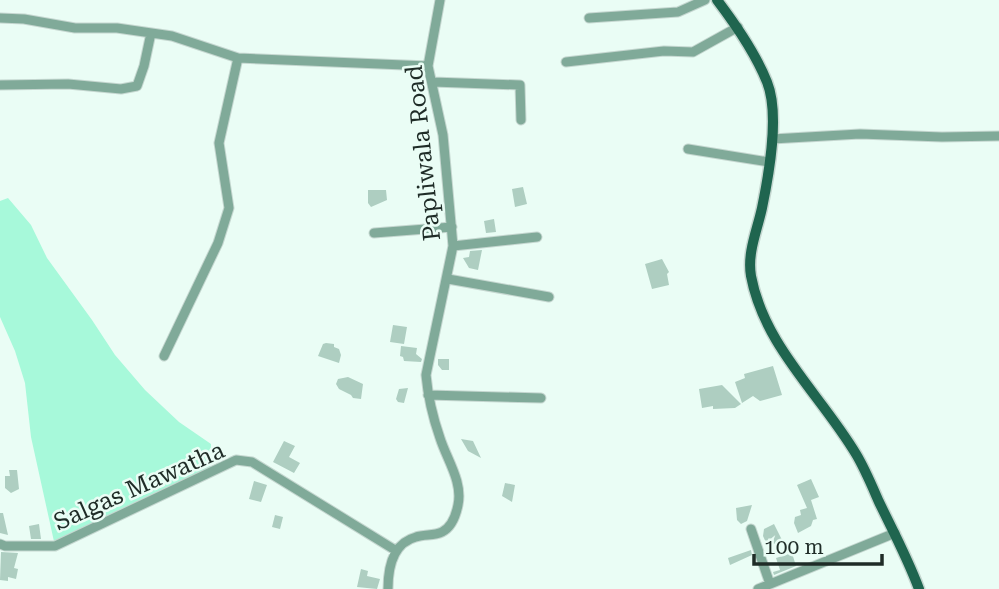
<svg xmlns="http://www.w3.org/2000/svg" width="999" height="589" font-family="'Roboto Serif',serif">
	<style>
		.green { fill: #a7f9da }
		.building { fill: #aecec1 }
		.lines { fill: none; stroke-linecap: round; stroke-linejoin: round }
		.minor-casing { stroke: #c5d7d0; stroke-width: 11 }
		.major-casing { stroke: #c5d7d0; stroke-width: 13 }
		.minor { stroke: #80aa99; stroke-width: 9 }
		.major { stroke: #1f654f; stroke-width: 10 }
		.labels { text-anchor: middle; dominant-baseline: central; stroke-width: 5; stroke-linejoin: round; paint-order: stroke }
		.street-label { font-size: 24px; fill: #1f2c27; stroke: #eafdf5 }
	</style>
	<rect width="100%" height="100%" fill="#eafdf5"/>
	<path class="green" d="M8,198L31,225L47,258L92,320L115,355L145,390L179,422L211,444L210,474L55,546L31,437L25,383L15,351L0,317V201Z"/>
	<path class="building" d="M523,187L527,204L515,207L512,189Z
		M368,190H386L387,200L371,207L368,203Z
		M494,219L496,232L486,233L484,221Z
		M482,250L478,270L469,268L463,258L469,257L470,251Z
		M662,259L669,272L667,274L669,285L652,289L645,264Z
		M393,325L407,327L404,344L390,342Z
		M326,343L334,344V347L339,349L341,355L339,363L318,356L323,344Z
		M401,346L417,348L416,354L422,359L421,362L404,361L403,357L400,356Z
		M438,359H449V370H442L438,365Z
		M773,366L782,395L760,401L753,396L742,403L735,382L745,378L744,374Z
		M348,377L363,384L361,399L353,398L351,395L339,389L336,384L338,379Z
		M722,385L741,404L735,408L713,409V406L702,408L699,389Z
		M408,388L404,403L398,402L396,399L399,389Z
		M461,439L473,441L481,458L468,451Z
		M284,441L295,446L289,457L300,463L294,473L273,462Z
		M9,470H17L19,489L11,493L5,488V476H10Z
		M811,479L819,497L811,500L817,519L813,520L811,526L798,533L794,523L795,517L801,515L800,510L807,508L797,485Z
		M254,481L267,485L261,502L249,499Z
		M505,483L515,485L512,502L502,496Z
		M752,505L747,521L741,524L737,520L736,508Z
		M0,513H3L8,535L0,533Z
		M275,515L283,517L280,529L272,527Z
		M39,524L41,539H31L29,526Z
		M774,524L782,540L768,547L763,536L764,529Z
		M751,550L752,555L730,565L728,558Z
		M1,552L18,553L14,568L18,569L16,579L8,577V581L0,580Z
		M792,553L796,566L774,575L773,572L780,570L776,558Z
		M361,569L368,571L367,576L380,579L377,589L357,587Z"/>
	<g class="lines">
		<g class="minor-casing">
			<path id="minor" d="M0,18L24,19L75,28H117L172,36L238,58L428,66
				M589,18L678,12L705,0
				M566,62L664,51L693,52L738,27
				M433,82L520,85L521,120
				M0,85L68,84L121,89L137,86L144,66L151,33
				M772,139L860,134L942,137L999,136
				M688,149L769,162
				M374,233L452,227
				M453,246L537,237
				M448,279L549,297
				M164,356L218,243L229,208L219,143L238,58
				M428,395L541,398
				M751,529L770,584
				M0,544L5,546H55L236,460L252,462L395,550
				M388,589C388,568 393,543 416,537C424,534 434,536 442,532C452,527 456,515 458,505C463,482 447,460 440,438C433,418 428,397 426,375L453,246L443,135L428,66L440,0
				M758,589L895,533"/>
		</g>
		<g class="major-casing">
			<path id="major" d="M717,0C736,25 755,52 767,82C780,114 769,174 762,208C757,231 747,253 751,276C764,346 821,395 856,454C865,469 872,486 879,502C893,531 908,559 919,589"/>
		</g>
		<use href="#minor" class="minor"/>
		<use href="#major" class="major"/>
	</g>
	<g class="labels">
		<g class="street-label">
			<text transform="translate(423 153) rotate(-96)">Papliwala Road</text>
			<text transform="translate(139 486) rotate(-24)">Salgas Mawatha</text>
		</g>
	</g>
	<path d="M754 554v10h128v-10" fill="none" stroke="#1f2c27" stroke-width="3.5"/>
	<text x="764" y="554" font-size="21" fill="#1f2c27" stroke="#eafdf5" stroke-width="5" paint-order="stroke">100 m</text>
</svg>
